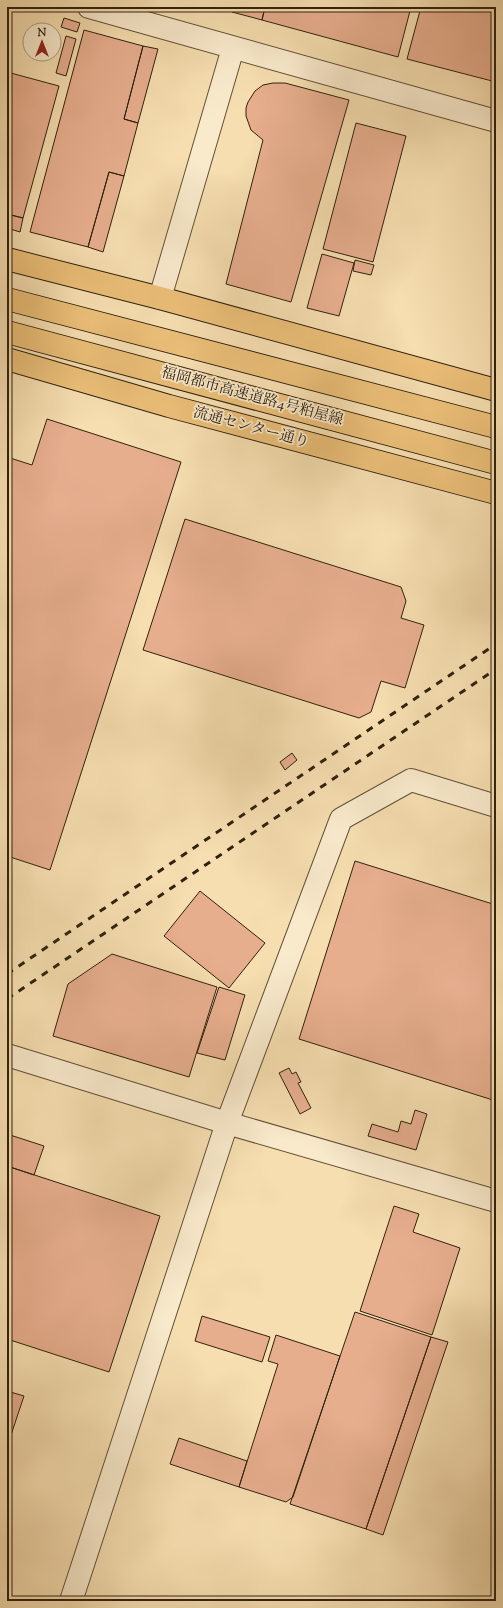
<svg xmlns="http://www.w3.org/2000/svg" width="503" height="1608" font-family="'Sorts Mill Goudy','Noto Serif JP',serif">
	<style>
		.building { fill: #e7ae8e; stroke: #30210e }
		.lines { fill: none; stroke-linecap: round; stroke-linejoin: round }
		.minor-casing { stroke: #625036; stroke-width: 24 }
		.tertiary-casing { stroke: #625036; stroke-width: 24 }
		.trunk-casing { stroke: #30210e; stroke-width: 24 }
		.motorway-casing { stroke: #30210e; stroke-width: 24 }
		.minor { stroke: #f9eacc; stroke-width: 22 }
		.tertiary { stroke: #f9eacc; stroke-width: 22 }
		.trunk { stroke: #ebbf78; stroke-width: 22 }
		.motorway { stroke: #ebbf78; stroke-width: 22 }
		.rail { stroke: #30210e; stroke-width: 3; stroke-dasharray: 7 7; stroke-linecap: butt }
		.labels { text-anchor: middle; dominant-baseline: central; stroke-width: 3.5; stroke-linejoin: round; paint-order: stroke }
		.street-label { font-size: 15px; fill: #30210e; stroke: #f9eacc }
	</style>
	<rect width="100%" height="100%" fill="#f6deb0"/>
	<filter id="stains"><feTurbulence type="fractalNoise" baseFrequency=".005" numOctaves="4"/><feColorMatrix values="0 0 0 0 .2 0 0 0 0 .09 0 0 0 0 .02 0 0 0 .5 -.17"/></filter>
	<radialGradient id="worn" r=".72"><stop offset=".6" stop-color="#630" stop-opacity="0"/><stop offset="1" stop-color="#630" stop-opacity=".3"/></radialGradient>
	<path class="building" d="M233,7H265L262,20L232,12Z
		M265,7H411L398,57L262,20Z
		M421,7H496V82L407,59Z
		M64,18L80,23L77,32L61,27Z
		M84,30L143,46L124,119L138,123L124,176L109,172L88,247L30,232Z
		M66,36L76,39L66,76L56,73Z
		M143,46L158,49L138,123L124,119Z
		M7,72L59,86L23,218L7,214Z
		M273,83H285L349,100L291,302L226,284L263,140L251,130L246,116V108L248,102L255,91L263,85Z
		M356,123L406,136L373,262L323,249Z
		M109,172L124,176L103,252L88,247Z
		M7,214L23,218L20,232L7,228Z
		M322,254L354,263L339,316L307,308Z
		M355,260L374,265L371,275L353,271Z
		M47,419L181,462L50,870L7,856V457L32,465Z
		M185,519L401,587L406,601L401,618L424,625L405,688L381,681L371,712L359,718L143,650Z
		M292,753L297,760L285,770L280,762Z
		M355,861L496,905V1101L299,1039Z
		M200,891L265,943L229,988L164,936Z
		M112,954L217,987L189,1077L53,1036L68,984Z
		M219,987L245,995L225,1060L197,1053Z
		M289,1068L292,1074L296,1072L301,1082L298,1083L311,1108L300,1114L279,1073Z
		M415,1110L427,1114L416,1150L368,1136L372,1124L398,1132L401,1121L411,1124Z
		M7,1134L44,1146L34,1175L7,1166Z
		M7,1166L160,1216L109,1372L7,1339Z
		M394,1206L419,1214L413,1232L460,1248L432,1335L360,1311Z
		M355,1312L431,1337L366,1529L290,1504Z
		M202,1316L270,1337L262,1362L195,1341Z
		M276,1335L340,1356L293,1497L286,1502L239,1487L278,1364L268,1361Z
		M431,1337L448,1342L383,1535L366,1529Z
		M7,1391L24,1396L7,1447Z
		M179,1438L247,1461L239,1487L170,1464Z"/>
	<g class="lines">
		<g class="minor-casing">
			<path id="minor" d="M71,1601L227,1123L341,819L411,780L496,806"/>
		</g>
		<g class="tertiary-casing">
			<path id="tertiary" d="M89,7L496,121
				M160,298L233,48
				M7,1055L227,1123L496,1201"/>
		</g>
		<g class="trunk-casing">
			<path id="trunk" d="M7,259L160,298L496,390
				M7,359L169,406L496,493"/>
		</g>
		<g class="motorway-casing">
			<path id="motorway" d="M7,299L496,427
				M7,332L496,463"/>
		</g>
		<use href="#minor" class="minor"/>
		<use href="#tertiary" class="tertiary"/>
		<use href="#trunk" class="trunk"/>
		<use href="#motorway" class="motorway"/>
		<path class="rail" d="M7,974L496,644
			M7,999L496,669"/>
	</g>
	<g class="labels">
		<g class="street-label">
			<text transform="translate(252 397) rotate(15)">福岡都市高速道路4号粕屋線</text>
			<text transform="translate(251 428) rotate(15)">流通センター通り</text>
		</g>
	</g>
	<rect width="503" height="1608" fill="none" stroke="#f6deb0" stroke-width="24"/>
	<rect x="8" y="8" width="487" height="1592" fill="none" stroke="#30210e" stroke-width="2"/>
	<rect x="12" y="12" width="479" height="1584" fill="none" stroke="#30210e"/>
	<g transform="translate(42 42)"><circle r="19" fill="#f9eacc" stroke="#a99a80"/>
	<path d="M0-3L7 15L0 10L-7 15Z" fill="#8f2418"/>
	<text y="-6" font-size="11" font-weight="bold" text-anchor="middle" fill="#30210e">N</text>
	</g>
	<rect width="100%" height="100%" filter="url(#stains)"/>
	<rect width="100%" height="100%" fill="url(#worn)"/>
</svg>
